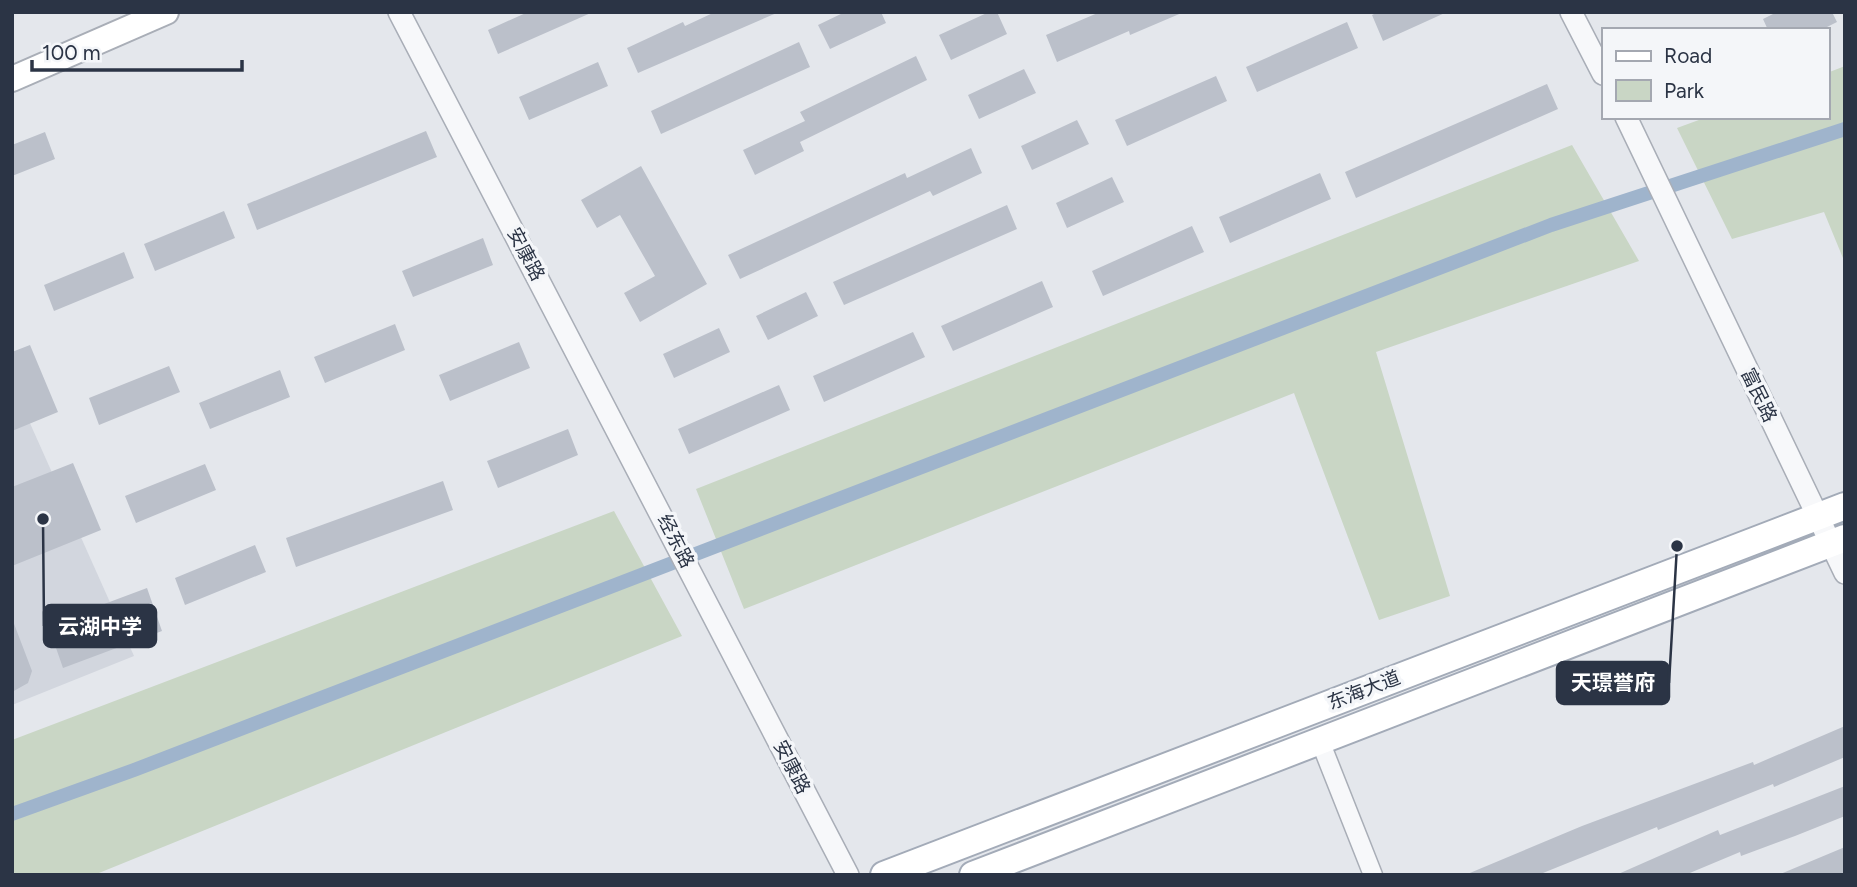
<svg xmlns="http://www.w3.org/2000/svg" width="1857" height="887" font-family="Figtree,'Noto Sans SC',sans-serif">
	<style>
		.built { fill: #d2d6de }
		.green { fill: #c9d6c5 }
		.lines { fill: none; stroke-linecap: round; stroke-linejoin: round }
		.canal { stroke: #9fb4cc; stroke-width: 14 }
		.building { fill: #bbc0ca }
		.minor-casing { stroke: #a9aeb7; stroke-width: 21 }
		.tertiary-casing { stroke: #a9aeb7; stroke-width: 24 }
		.secondary-casing { stroke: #a9aeb7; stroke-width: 28 }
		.primary-casing { stroke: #a3abb8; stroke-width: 30 }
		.minor { stroke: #f7f8fa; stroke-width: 18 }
		.tertiary { stroke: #f7f8fa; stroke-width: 21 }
		.secondary { stroke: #fff; stroke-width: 24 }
		.primary { stroke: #fff; stroke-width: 26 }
		.labels { text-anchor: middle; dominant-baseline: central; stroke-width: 7; stroke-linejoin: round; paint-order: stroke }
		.street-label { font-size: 19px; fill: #2b3445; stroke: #f4f6f9 }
		.leader { fill: none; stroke: #2b3445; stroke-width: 2.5 }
		.callout-dot { fill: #2b3445; stroke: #f4f6f9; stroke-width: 2.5 }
		.callout { fill: #2b3445; stroke: #2b3445; stroke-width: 2.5 }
		.callout-label { font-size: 21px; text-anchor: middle; font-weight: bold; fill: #fff }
	</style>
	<rect width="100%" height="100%" fill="#e4e7ec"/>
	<path class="built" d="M12,383L134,656L12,705Z"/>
	<path class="green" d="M1845,66V263L1824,212L1732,239L1677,128L1707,117H1827V73Z
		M1572,145L1639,261L1376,352L1450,596L1379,620L1294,393L744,609L696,489Z
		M614,511L682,636L94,875H12V740Z"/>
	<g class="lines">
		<path class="canal" d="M12,814L134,770L1551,225L1845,129"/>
	</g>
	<path class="building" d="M528,12H593L498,54L488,30Z
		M715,12H779L638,73L627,48L683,22L685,26Z
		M845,12H881L886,23L830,49L818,25Z
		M989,12H997L1007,34L951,60L939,35Z
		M1100,12H1184L1130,35L1129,31L1057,62L1046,35Z
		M1378,12H1447L1383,41L1372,15Z
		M1777,12H1832L1837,22L1821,30H1768L1763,19Z
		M1347,22L1358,48L1257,92L1246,67Z
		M799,42L810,67L661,134L651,111Z
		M916,56L927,80L800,142L804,151L755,175L743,150L805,121L800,112Z
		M598,62L608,86L529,120L519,97Z
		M1024,69L1036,93L979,119L968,95Z
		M1216,76L1227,101L1127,146L1115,120Z
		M1547,84L1558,109L1356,198L1345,172Z
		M1077,120L1089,144L1032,170L1021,146Z
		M426,131L437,157L257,230L247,204Z
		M45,132L55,159L12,176V145Z
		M971,148L982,173L933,196L930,191L740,279L728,255L905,173L907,178Z
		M641,166L707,284L640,322L624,293L655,276L620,215L597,228L581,200Z
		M1320,173L1331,199L1230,243L1219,217Z
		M1112,177L1124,202L1067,228L1056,203Z
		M1007,205L1017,229L844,305L833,282Z
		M224,211L235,238L155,271L144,244Z
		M1192,226L1204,252L1103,296L1092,271Z
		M483,238L493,265L413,297L402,271Z
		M124,252L134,278L54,311L44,285Z
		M1042,281L1053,307L953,351L941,326Z
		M806,292L818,316L768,340L756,316Z
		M395,324L405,350L325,383L314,357Z
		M719,328L730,352L674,378L663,354Z
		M913,332L925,357L824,402L813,376Z
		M519,342L530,368L450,401L439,375Z
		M30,345L58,412L12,431V352Z
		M169,366L180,392L99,425L89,398Z
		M280,370L290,397L210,429L199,403Z
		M779,385L790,410L689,454L678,429Z
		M568,429L578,455L498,488L487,461Z
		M73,463L101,530L12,566V487Z
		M205,464L216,490L136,523L125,496Z
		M443,481L453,510L296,567L286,538Z
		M255,545L266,572L185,605L175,578Z
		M147,588L162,631L63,668L48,625Z
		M13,621L32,671L28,683L12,692Z
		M1845,726V757L1774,787L1773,784L1658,830L1657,827L1538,875H1465L1582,826L1753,762L1754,765Z
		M1845,786V816L1795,836L1741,856L1740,852L1685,875H1616L1718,830L1720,835Z
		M1845,847V875H1778Z"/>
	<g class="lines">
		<g class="minor-casing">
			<path id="minor" d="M1320,741L1373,875"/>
		</g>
		<g class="tertiary-casing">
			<path id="tertiary" d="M399,12L848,875
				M1571,12L1603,74
				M1626,117L1845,573"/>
		</g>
		<g class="secondary-casing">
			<path id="secondary" d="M12,79L166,12"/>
		</g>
		<g class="primary-casing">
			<path id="primary" d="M884,875L1845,506
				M973,875L1845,538"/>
		</g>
		<use href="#minor" class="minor"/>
		<use href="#tertiary" class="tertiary"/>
		<use href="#secondary" class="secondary"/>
		<use href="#primary" class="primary"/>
	</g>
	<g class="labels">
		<g class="street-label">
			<text transform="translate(526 254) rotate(62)">安康路</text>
			<text transform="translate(1759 395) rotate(64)">富民路</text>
			<text transform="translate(676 541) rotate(63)">经东路</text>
			<text transform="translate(1364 690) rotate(-21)">东海大道</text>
			<text transform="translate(792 767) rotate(63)">安康路</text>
		</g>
	</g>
	<path class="leader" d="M43 519L44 626M1677 546L1669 683"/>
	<g class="callout-dot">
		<circle cx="43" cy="519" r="7"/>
		<circle cx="1677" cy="546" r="7"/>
	</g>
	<g class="callout">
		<rect x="44" y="605" width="112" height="42" rx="7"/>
		<rect x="1557" y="662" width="112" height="42" rx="7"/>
	</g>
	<g class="callout-label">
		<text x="100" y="634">云湖中学</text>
		<text x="1613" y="690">天璟誉府</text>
	</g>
	<rect width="1857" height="887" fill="none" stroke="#2b3445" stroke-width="28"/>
	<rect x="1602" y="28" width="228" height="91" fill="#f4f6f9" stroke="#a4a8b1" stroke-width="2"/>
	<rect x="1616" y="51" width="35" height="10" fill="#ffffff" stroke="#a4a8b1" stroke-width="2"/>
	<text x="1664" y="63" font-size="21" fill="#2b3445">Road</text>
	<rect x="1616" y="80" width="35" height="21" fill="#c9d6c5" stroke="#a4a8b1" stroke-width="2"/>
	<text x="1664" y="98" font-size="21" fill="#2b3445">Park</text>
	<path d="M32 60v10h210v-10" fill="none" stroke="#2b3445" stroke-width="3.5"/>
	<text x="42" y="60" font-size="21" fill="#2b3445" stroke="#f4f6f9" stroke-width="5" paint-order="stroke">100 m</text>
</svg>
